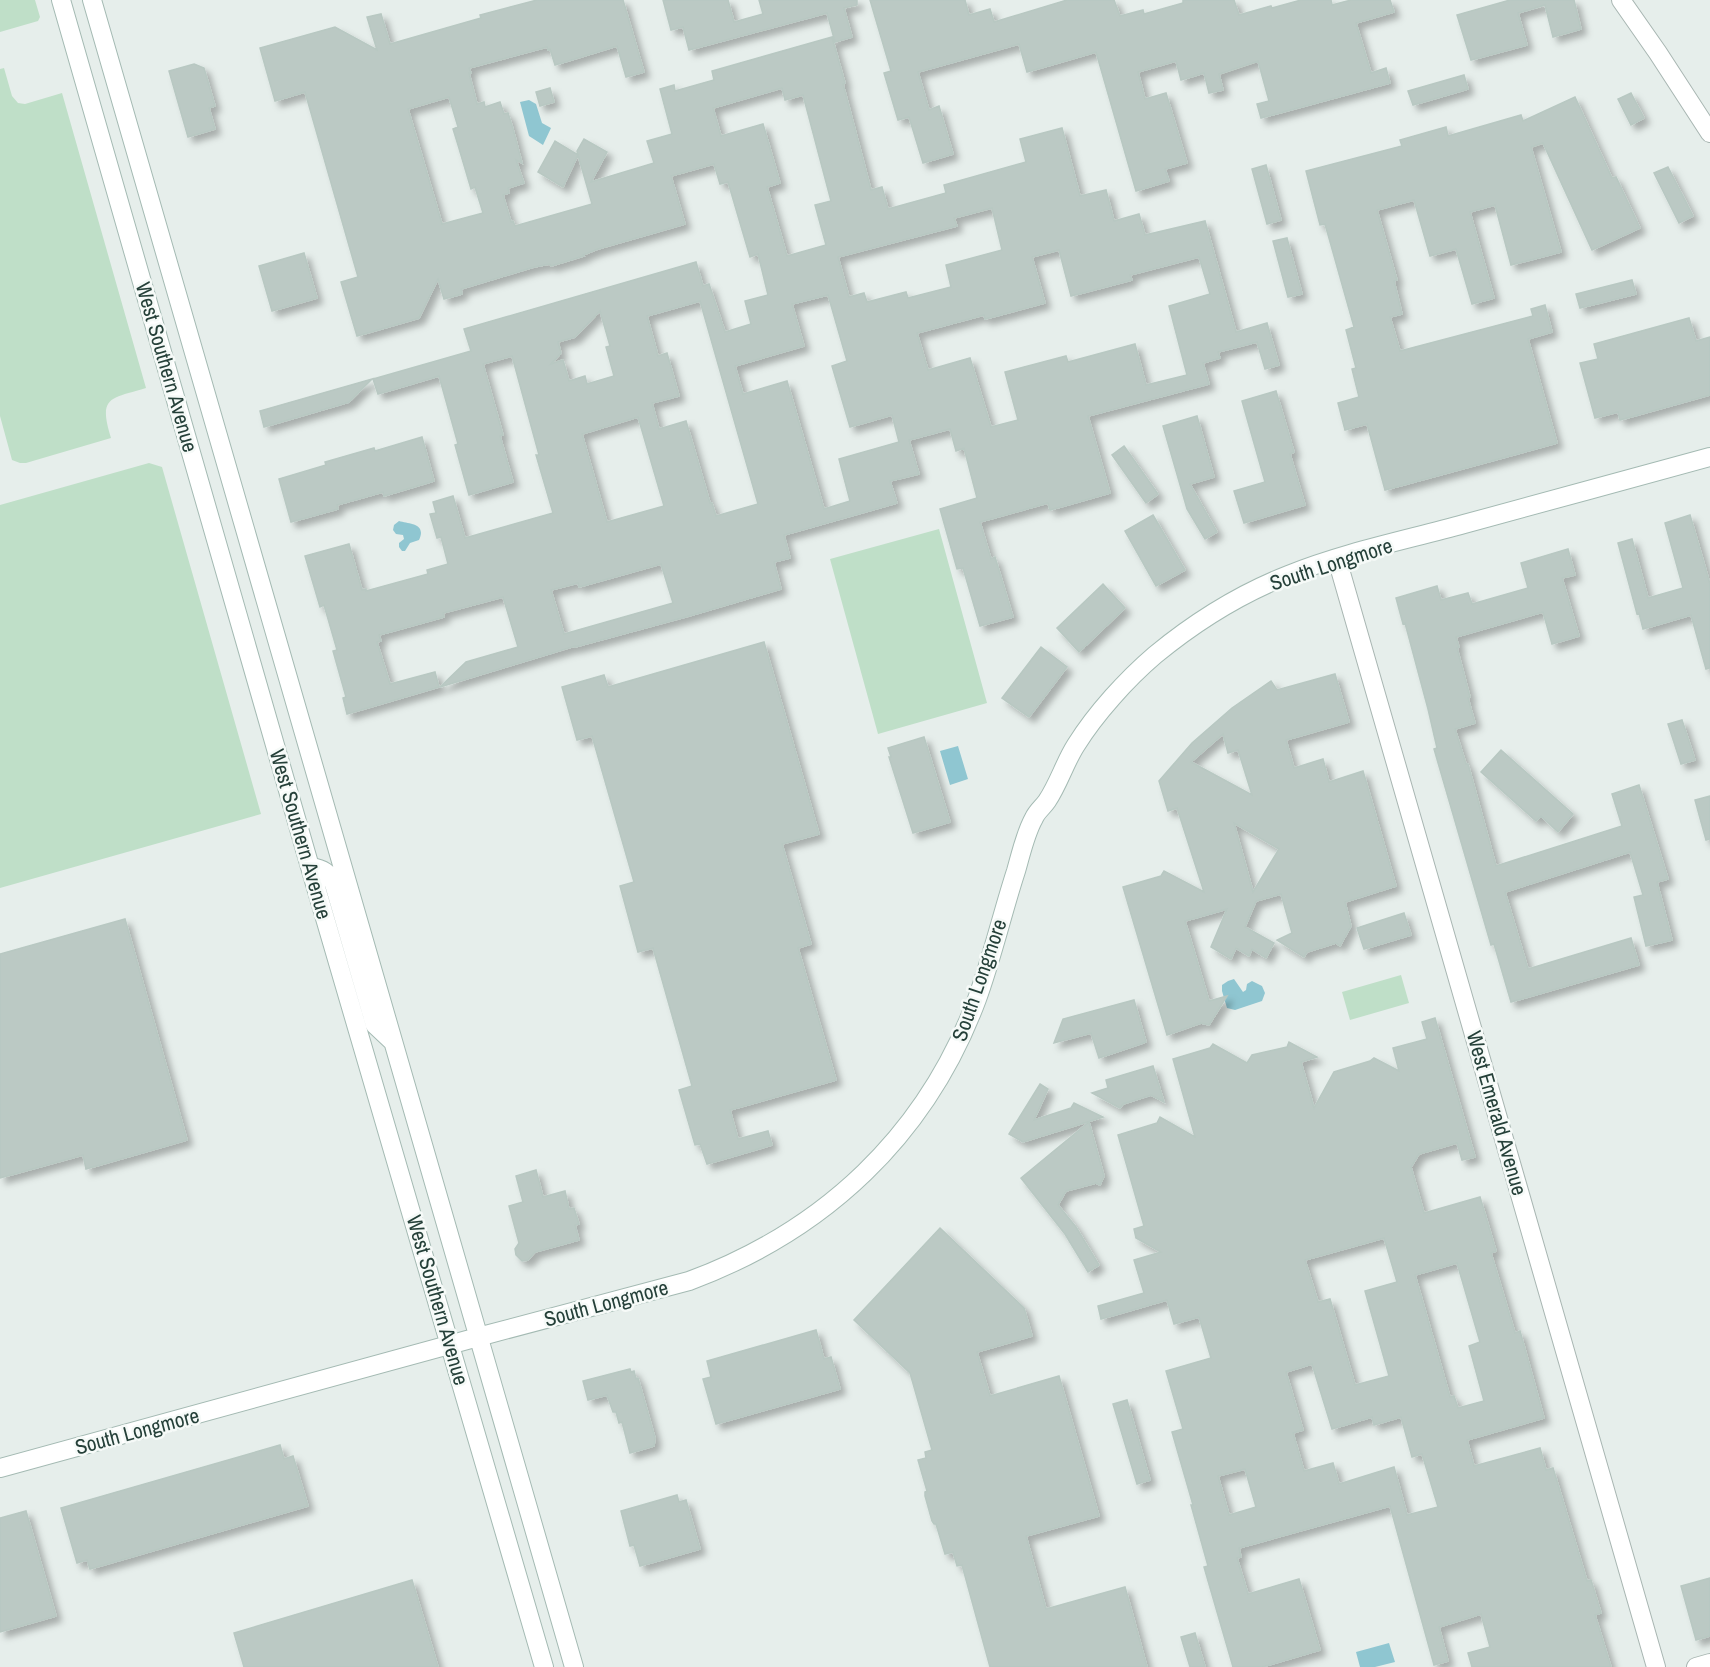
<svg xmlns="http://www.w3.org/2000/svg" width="1710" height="1667" font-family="'Archivo Narrow',sans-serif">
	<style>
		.green { fill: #bfdfc8 }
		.water { fill: #8fc6d1 }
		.building { fill: #bbc9c4; stroke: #b8c8c2; stroke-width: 1.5; fill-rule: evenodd; filter: url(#shadow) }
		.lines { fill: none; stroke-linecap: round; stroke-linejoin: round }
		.street-casing { stroke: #a8b6b2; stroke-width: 20 }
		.secondary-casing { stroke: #a4bab3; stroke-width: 20 }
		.street { stroke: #fff; stroke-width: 18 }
		.secondary { stroke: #fff; stroke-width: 18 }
		.labels { text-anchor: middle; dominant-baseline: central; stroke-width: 5; stroke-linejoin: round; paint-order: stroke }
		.street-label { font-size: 21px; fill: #254039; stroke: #f6faf8 }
	</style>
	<defs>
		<filter id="shadow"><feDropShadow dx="5.5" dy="5.5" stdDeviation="3" flood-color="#0004"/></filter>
	</defs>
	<rect width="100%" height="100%" fill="#e6eeeb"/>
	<path class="green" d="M0,0H35L40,17L38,21L0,32Z
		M4,68L12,96L18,103L25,104L62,93L146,388C110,399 98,396 111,438L26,463H20L12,460L0,416V69Z
		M149,463L162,467L261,814L0,888V505Z
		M939,529L987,703L878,734L830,559Z
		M1401,975L1409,1003L1350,1020L1342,992Z"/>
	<path class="water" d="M529,100L536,104L542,123L551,128L543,145L529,136L520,102Z
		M399,521C409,524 427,523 419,540L410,543L405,551H402L399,547V543L404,539L403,535L396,534L393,530L394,525Z
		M958,746L968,779L950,785L940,751Z
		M1234,979L1243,992L1246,990L1247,984L1252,981L1262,986L1265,993L1262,1001L1235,1010L1227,1008L1222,991V985L1228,981Z
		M1389,1643L1395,1662L1375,1667H1360L1356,1652Z"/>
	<path class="building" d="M537,0H623L644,72L626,77L617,46L555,65L550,49L548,50L547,47L469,68L471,73H469L477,104L484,102L485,107L500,102L504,114L508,113L513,129L522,163L516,160L524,183L508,188L509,193L503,195L511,222L513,221L515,226L592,204L578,155L563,187L538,172L555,141L578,155L577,151L584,139L607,152L591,182L654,163L647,141L672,134L660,89L674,85L675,91L714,80L712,71L832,37L845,83L843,84L871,190L882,187L888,209L946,193L944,185L1026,162L1020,139L1062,128L1080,196L1106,190L1114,221L1139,214L1145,235L1205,221L1236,332L1267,323L1279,365L1265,369L1257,342L1218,352L1220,358L1203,363L1209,384L1088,416L1110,493L1050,510L1048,503L980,522L991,559L995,557L1013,617L980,626L963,568L957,569L940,509L977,498L964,448L956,451L950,429L909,440L919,474L890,481L897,503L784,535L790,558L774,562L781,589L689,616L575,647V646L440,687L466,662L518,647L503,597L443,613L444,617L379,635L381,641L377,642L390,684L435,672L439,687L347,714L343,698L346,697L333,651L337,650L324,605L320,607L305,556L349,544L362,590L366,589V591L428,574L427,570L448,564L441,537L437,538L430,514L436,513L433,502L453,496L465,538L553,513L536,455H539L512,356L483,364L503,435L500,436L513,482L469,495L455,445L458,444L439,376L378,394L373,379L471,351L464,329L696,262L703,286L709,284L725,332L751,324L745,301L768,295L758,254L750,257L728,182L720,184L714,164L671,176L685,224L598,249L583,255L584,256L551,266L550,264L534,267L461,289L462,294L444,299L438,279L419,318L357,336L341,282L358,277L305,92L275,101L260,48L335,27L377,50L367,17L381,14L390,44L481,18L480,15ZM782,88L785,100L803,95L831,201L815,205L826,245L787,256L767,187L780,183L763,124L721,136L713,108ZM449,97L458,127L453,129L458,145L471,189L475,187L483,213L442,224L408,109ZM992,208L1002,250L946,265L951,287L908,298L906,292L867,302L864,293L849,297L838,257L957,226L954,218ZM1059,250L1071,296L1132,280L1130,275L1199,257L1210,294L1169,306L1187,375L1146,385L1135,344L1068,362L1066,356L1005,372L1018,420L991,427L970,358L928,370L917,333L984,315L985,319L1045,303L1032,257ZM828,295L847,361L832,366L850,427L892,415L899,442L839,459L850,501L824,509L787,381L743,394L735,366L804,346L792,304ZM700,301L758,504L716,516L712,503H710L686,421L659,429L652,403L679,396L667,353L658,356L647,316ZM600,311L610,346L606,347L614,376L587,384L585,376L569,381L563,360L551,364L561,353L558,342L575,337ZM638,417L664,506L607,522L582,434ZM661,564L673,603L564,634L551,590L578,583L579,587Z
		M663,0H728L734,22L763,14L759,0H857V5L844,8L852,37L835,42L827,13L689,50L683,27L671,30Z
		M870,0H965L969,15L990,9L994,22L1067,0H1114L1120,16L1143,10L1144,14L1183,3V0H1234L1239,15L1271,6L1272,8L1301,0H1331L1332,5L1351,0H1390L1394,12L1356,23L1371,73L1386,68L1390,83L1261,118L1257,104L1269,101L1258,61L1219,74L1223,90L1209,93L1204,73L1181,80L1176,61L1138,72L1145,99L1166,93L1187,163L1165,169L1169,181L1136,191L1096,52L1027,72L1019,44L918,72L929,110L939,106L953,154L923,163L909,117L898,120L884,73L891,71Z
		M1510,0H1574L1581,29L1553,37L1545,5L1518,13L1527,45L1471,60L1457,15Z
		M194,64L204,68L215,106L209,108L215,129L188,137L169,71Z
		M1464,75L1468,89L1413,105L1408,91Z
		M550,88L554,102L540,106L536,92Z
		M1631,93L1644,118L1631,125L1618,99Z
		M1575,97L1612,178L1616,177L1640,228L1592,250L1543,143L1531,147L1561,252L1511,265L1495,205L1470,212L1494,298L1472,304L1456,249L1430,256L1414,200L1377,210L1397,280L1394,281L1402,314L1390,317L1400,351L1533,316L1531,309L1545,305L1552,332L1528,339L1557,443L1385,490L1367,424L1345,430L1338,403L1359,397L1352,369L1356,368L1346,330L1354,327L1325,224L1320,225L1306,171L1402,146L1400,140L1446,127L1448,136L1521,115L1523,121Z
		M1266,165L1281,220L1267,224L1252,169Z
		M1668,167L1693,216L1679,223L1654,173Z
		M1287,238L1302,294L1288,297L1273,241Z
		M304,253L317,298L272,311L259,266Z
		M1632,280L1636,294L1580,308L1576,294Z
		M1689,318L1696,341L1710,337V395L1620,420L1618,412L1595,418L1580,363L1598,359L1594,344Z
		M372,379L349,402L264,427L260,411Z
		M1276,391L1294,452L1290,454L1305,505L1244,523L1234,491L1265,482L1242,401Z
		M1197,416L1214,477L1190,484L1217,532L1205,539L1187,509L1163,426Z
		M422,437L434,481L384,496L383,492L337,505L338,509L291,522L279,479L326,465L325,462L374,448L375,451Z
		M1124,446L1158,494L1146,503L1112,455Z
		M1153,515L1185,570L1156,586L1125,531Z
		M1690,515L1710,584V668L1706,669L1691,615L1643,629L1639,613L1637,614L1618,543L1632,539L1648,598L1683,588L1665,523Z
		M1568,549L1575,575L1562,578L1579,636L1552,644L1543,612L1456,637L1459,647L1457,648L1470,697L1468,698L1475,723L1455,729L1466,764H1468L1496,866L1622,826L1612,794L1639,785L1668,879L1657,882L1672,940L1646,946L1634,897L1643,895L1630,852L1505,892L1528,969L1631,938L1639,965L1511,1002L1494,944L1491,945L1434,749L1437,748L1428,709L1405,623L1403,624L1396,598L1437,586L1441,600L1468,593L1472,604L1528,588L1521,563Z
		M1103,584L1125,608L1079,652L1057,628Z
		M764,642L819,834L782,844L811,944L798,948L836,1080L730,1110L738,1139L768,1131L772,1145L707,1164L700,1144L695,1145L679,1090L692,1086L653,948L638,952L620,886L634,882L592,736L577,740L562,687L604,675L608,687Z
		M1041,647L1067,667L1029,717L1002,698Z
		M1335,674L1349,722L1286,740L1294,768L1323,759L1329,782L1363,771L1396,886L1345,902L1351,926L1340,946L1336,943L1307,952L1304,957L1277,940L1292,933L1281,894L1256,901L1245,927L1274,943L1266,958L1252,949L1249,956L1236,948L1231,959L1211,947L1227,909L1185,921L1209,1001L1227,996L1209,1025L1201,1023L1167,1035L1123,887L1161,876L1164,871L1204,892L1177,808L1168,811L1159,781L1192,743L1232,708L1271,681L1277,690ZM1223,734L1228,753L1238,750L1252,795L1191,762ZM1234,823L1279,849L1253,892Z
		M1682,720L1695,760L1681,764L1668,724Z
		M924,737L950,822L913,833L889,757H891L888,748Z
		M1501,750L1573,814L1558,832L1541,816L1536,821L1481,772Z
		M1710,796V839L1706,840L1695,800Z
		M1404,913L1411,935L1364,949L1357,928Z
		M125,919L187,1140L86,1169L83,1155L0,1178V954Z
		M1134,1000L1146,1042L1099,1058L1091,1033L1054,1043L1063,1019Z
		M1435,1018L1475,1157L1462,1160L1457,1143L1419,1154L1411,1167L1424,1213L1480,1197L1496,1251L1491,1253L1515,1333L1520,1331L1544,1418L1467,1440L1474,1466L1540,1448L1546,1470L1553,1468L1587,1581L1591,1580L1601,1613L1595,1615L1611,1667H1472L1468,1653L1490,1647L1481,1614L1439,1627L1448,1661L1434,1665L1390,1506L1239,1548L1241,1557L1237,1558L1248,1594L1299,1579L1320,1650L1262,1667H1233L1204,1567L1208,1566L1191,1505H1193L1172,1432L1183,1429L1166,1371L1211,1358L1199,1317L1174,1324L1167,1300L1101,1319L1098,1306L1144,1293L1134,1260L1161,1252L1136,1238L1134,1229L1144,1226L1118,1135L1157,1123L1160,1117L1195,1137L1173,1059L1210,1048L1213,1044L1247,1063L1252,1055L1287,1047L1289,1042L1317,1057L1301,1062L1314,1108L1334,1072L1370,1061L1374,1058L1399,1071L1393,1048L1427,1039L1422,1022ZM1384,1238L1397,1282L1365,1291L1389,1376L1355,1385L1330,1299L1318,1302L1305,1260ZM1457,1263L1480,1342L1469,1346L1484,1401L1458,1408L1454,1396L1450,1397L1415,1275ZM1312,1364L1332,1429L1372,1417L1374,1425L1401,1417L1412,1457L1422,1454L1438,1507L1407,1515L1394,1467L1339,1484L1333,1463L1304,1471L1293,1433L1303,1430L1286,1372ZM1245,1469L1256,1507L1229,1515L1218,1476Z
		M1153,1066L1164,1102L1151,1095L1123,1104L1120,1108L1092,1093L1108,1088L1106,1080Z
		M1040,1084L1048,1089L1034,1120L1071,1108L1074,1103L1103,1117L1023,1142L1009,1134Z
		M1089,1122L1104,1176L1100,1185L1096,1183L1066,1191L1058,1205L1076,1227L1099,1265L1088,1272L1065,1234L1021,1178Z
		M536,1170L543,1197L565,1191L569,1209L574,1208L579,1224L575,1225L579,1240L535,1252L528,1260L522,1261L516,1255L515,1249L519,1243L509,1206L523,1202L516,1176Z
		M940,1228L1024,1308L1032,1336L977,1352L990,1396L1059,1376L1099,1516L1026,1536L1046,1609L1125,1587L1147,1667H990L962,1565L957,1566L953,1552L945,1554L936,1524H934L932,1521L925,1496V1492L927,1491L918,1460L926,1458L925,1452L932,1450L910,1373L854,1320Z
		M816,1330L824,1359L831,1357L840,1389L716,1424L703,1379L711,1377L707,1361Z
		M630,1369L631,1372L634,1371L636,1379L638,1378L655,1438L654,1446L630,1453L622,1422L619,1423L616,1412H613L607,1395L588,1400L583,1381Z
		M1127,1400L1150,1480L1137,1484L1113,1404Z
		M280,1445L284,1459L293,1456L308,1506L90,1569L87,1560L77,1563L61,1508Z
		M677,1495L679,1502L686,1500L700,1549L640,1566L634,1545L630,1546L621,1511Z
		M26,1511L56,1616L0,1632V1518Z
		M1710,1578V1636L1696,1640L1681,1586Z
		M412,1580L438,1667H244L234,1633Z
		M1195,1633L1205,1667H1190L1181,1637Z"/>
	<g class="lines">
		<g class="street-casing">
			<path id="street" d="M1621,0L1658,53L1710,133
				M1337,559L1656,1667
				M1696,1667L1710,1663"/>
		</g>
		<g class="secondary-casing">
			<path id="secondary" d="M61,0L310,867L544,1667
				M92,0L574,1667
				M310,867C323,869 329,872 334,884L375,1025L392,1041
				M0,1468L478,1337L689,1281C824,1231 926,1136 977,999C992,958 1002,914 1016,871C1021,854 1025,834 1034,818C1037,811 1043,807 1047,801C1059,783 1065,762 1076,745C1096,713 1127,679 1155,655C1195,622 1240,594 1288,575C1345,552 1406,540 1464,524C1546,502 1628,479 1710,457"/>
		</g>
		<use href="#street" class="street"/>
		<use href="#secondary" class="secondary"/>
	</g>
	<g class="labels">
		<g class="street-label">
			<text transform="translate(167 367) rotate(74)">West Southern Avenue</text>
			<text transform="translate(1331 564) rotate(-18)">South Longmore</text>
			<text transform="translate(301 834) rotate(74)">West Southern Avenue</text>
			<text transform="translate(979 980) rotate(-71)">South Longmore</text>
			<text transform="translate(1497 1113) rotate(74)">West Emerald Avenue</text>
			<text transform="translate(438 1300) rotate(74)">West Southern Avenue</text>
			<text transform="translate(606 1303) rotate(-15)">South Longmore</text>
			<text transform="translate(137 1431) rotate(-15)">South Longmore</text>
		</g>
	</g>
</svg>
